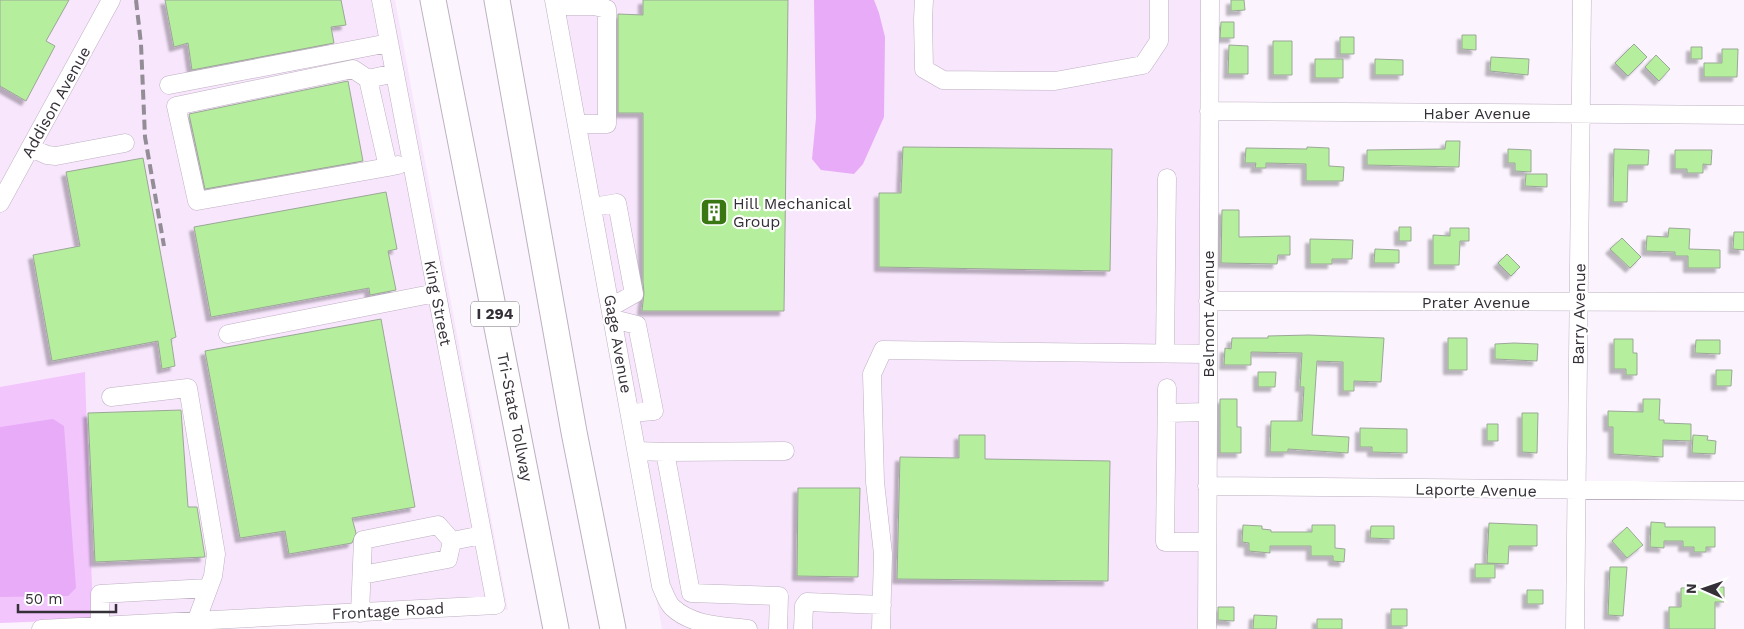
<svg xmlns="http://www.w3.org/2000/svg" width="1744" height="629" font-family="'Work Sans',sans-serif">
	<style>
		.built { fill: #f8e6fd }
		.green { fill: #f2c5fd }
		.water { fill: #e8abf7 }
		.building { fill: #b5ef9e; stroke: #9ba796; filter: url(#shadow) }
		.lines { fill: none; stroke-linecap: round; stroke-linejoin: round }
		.minor-casing { stroke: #bdb0c0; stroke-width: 19 }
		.highway-casing { stroke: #bdb0c0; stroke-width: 27 }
		.minor { stroke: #fff; stroke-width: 18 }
		.highway { stroke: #fff; stroke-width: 25 }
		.rail { stroke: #938d96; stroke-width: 4; stroke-dasharray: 10 5; stroke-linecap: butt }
		.labels { text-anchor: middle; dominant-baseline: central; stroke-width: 4.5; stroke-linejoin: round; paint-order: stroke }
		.shield { fill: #fff; stroke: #726e73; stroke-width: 1 }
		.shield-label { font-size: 15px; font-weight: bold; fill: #353037 }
		.street-label { font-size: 16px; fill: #353037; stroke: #fff }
		.poi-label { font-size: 16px; fill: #353037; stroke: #fff; text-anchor: start }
	</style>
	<defs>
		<filter id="shadow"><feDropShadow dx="-4.5" dy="4.5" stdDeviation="1" flood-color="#0004"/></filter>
	</defs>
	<rect width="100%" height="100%" fill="#fbf3fe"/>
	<path class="built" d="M0,0H395L508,610L0,623Z
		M545,0H1203L1201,629H662Z"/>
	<path class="green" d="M85,372L93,619L0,623V387Z"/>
	<path class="water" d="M814,0H874L879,13L885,37L884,117L863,164L854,174L821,170L812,159L816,118Z
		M53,419L64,426L76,588L68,596L0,597V427Z"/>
	<path class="building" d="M0,0H69L46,41L55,46L26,101L0,86Z
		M165,0H341L346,25L331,27L334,43L192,70L188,43L174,47Z
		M643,0H788L784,311H642L644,293L643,282V113H618V14L643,15Z
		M1231,0H1244L1245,10L1231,11Z
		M1221,22H1234V38H1220Z
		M1462,35H1476V50L1462,49Z
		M1340,37H1354V54H1340Z
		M1273,41H1292V75H1273Z
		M1634,44L1647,57L1628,76L1615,63Z
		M1229,45L1248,46V74H1228Z
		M1691,47H1702V59H1691Z
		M1722,49H1738L1737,77H1704V63H1722Z
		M1656,55L1670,69L1659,81L1645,67Z
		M1491,57L1529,59L1528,75L1490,71Z
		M1315,59H1343V78H1315Z
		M1375,59L1403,60V75H1375Z
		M348,81L363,161L205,189L189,114Z
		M1446,141H1460L1459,167L1367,165V150L1445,149Z
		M903,147L1112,149L1110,271L879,267V193H901Z
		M1307,147L1329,148V166L1344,167L1343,181H1306V164L1266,163V168H1255L1256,163H1245L1246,148L1307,149Z
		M1508,149L1531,150V172L1515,171V163H1508Z
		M1614,149L1649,150L1648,165H1628L1627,202H1613Z
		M1675,150H1712L1711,165L1703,164V173H1687V169H1675Z
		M143,158L176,337L171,339L175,366L162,369L158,341L52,361L33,255L80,246L66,172Z
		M1526,174H1547V187L1525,186Z
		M386,192L397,249L388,251L396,290L370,295L369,288L211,317L194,227Z
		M1222,210H1239V237L1290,236V255H1278L1277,264L1221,263Z
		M1399,227H1411V241H1399Z
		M1450,228H1469V241H1460L1459,265H1433V235L1450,236Z
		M1669,228L1690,229L1689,249L1720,250V268H1688V256H1675V252L1646,251L1647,236L1668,237Z
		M1734,232H1744V250L1733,249Z
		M1622,238L1641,257L1630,268L1610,249Z
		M1310,239L1353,240L1352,259H1332V264H1310Z
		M1375,249L1399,250V263H1374Z
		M1507,254L1520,267L1511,276L1498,263Z
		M381,319L415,507L352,518L356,533L352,543L289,554L285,531L240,538L205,351Z
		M1309,335L1384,338L1381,382L1354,381V391H1343V362L1317,361L1312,435L1349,437L1348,453L1288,449V452H1270L1271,421H1302L1304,387H1300L1302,353L1251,352V365H1224L1225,348L1231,349L1232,338H1268V336Z
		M1448,338H1467V370H1448Z
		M1614,339H1633V353H1637V375H1626V369H1614Z
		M1696,340H1720V354L1695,353Z
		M1514,343L1538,344L1537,361L1495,359V344Z
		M1716,370H1732L1731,386H1716Z
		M1258,372H1276L1275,387H1258Z
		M1220,399H1237V427H1241V453H1220Z
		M1643,399H1660L1659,420H1664V423L1691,424V441L1663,440V457L1613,454V427H1608V411L1643,412Z
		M181,410L188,507H197L205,557L95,562L88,413Z
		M1522,413H1538L1537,453L1522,452Z
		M1487,424H1498V441H1487Z
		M1360,428L1407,429V453L1372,452V447H1360Z
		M959,435H985V459L1110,461L1108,581L897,579L900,457L959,458Z
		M1693,435L1708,436L1707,440L1716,441L1715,454L1692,453Z
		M798,488H860L858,577L797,576Z
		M1651,522L1665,523V527H1715V547H1706V552H1694V547H1683V541H1664V548L1650,547Z
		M1489,523L1537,525V546H1509L1508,564L1487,563Z
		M1243,525L1262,526V529L1271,530V532H1312V525H1335V548L1345,549L1344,562L1333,561V556H1311V546H1270V553L1249,551V543L1242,542Z
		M1371,526H1394V539L1370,538Z
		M1627,527L1643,545L1627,558L1612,541Z
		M1475,564H1495V578H1475Z
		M1610,567H1627L1623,616L1608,615Z
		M1724,587V602H1715V629H1669V607H1681V588Z
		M1527,590H1543V604H1527Z
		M1218,607H1234V621L1218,620Z
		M1391,609H1407V626H1391Z
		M1254,615L1277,616L1276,629H1253Z
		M1317,619H1342V629H1317Z"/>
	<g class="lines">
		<g class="minor-casing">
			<path id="minor" d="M554,0L661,586C664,592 667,602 672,607C692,626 722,626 748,629
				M924,0L923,19L924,69L943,80L1055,81L1143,65L1159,41V0
				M556,6H594L607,9V124H577
				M395,73L368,79L388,167L398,165
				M368,79L353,69L176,106L197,201L388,167
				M169,85L389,43
				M1209,111L1744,115
				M31,148L47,155L56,156L125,143
				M0,203L111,0
				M593,207L617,203L634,294L611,307
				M1208,301L1744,302
				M613,319L637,325L654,411L630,413
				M228,334L436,293
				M1165,353L1167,178
				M1167,388L1165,542H1207
				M111,397L188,388L216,554L213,576L196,622
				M1167,413L1208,412
				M637,451L665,452L691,593L779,596L778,629
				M665,452L785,451
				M1207,486L1744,491
				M452,541L482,535
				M362,575L448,559L452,541
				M360,613L363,540L438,525L452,541
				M100,627V594L208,588
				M41,629L496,605L381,0
				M803,629L804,606L807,602L882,605
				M881,629L883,554L875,482L872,374L883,350L1208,354
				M1207,629L1210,0
				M1575,629L1582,0"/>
		</g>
		<g class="highway-casing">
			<path id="highway" d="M433,0L556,629
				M497,0L574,432L613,629"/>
		</g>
		<use href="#minor" class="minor"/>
		<use href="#highway" class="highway"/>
		<path class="rail" d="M136,0L141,44L145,137L164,246"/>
	</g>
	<defs>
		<g id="building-square" transform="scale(1.4375)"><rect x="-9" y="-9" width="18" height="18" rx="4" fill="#387712" stroke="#fff"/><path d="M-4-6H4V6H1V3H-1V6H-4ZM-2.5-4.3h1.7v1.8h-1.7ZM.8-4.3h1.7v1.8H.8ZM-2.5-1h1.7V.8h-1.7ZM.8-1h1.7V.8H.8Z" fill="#fff"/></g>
	</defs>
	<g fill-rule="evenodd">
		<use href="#building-square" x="714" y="212"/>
	</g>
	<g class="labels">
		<rect class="shield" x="471" y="301.5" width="48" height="25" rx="4"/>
		<g class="shield-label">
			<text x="495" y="314">I 294</text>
		</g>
		<g class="street-label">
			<text transform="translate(56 102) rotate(-61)">Addison Avenue</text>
			<text x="1477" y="113">Haber Avenue</text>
			<text x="1476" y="302">Prater Avenue</text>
			<text transform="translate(438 303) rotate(79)">King Street</text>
			<text transform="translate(1208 314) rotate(-90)">Belmont Avenue</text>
			<text transform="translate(1579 314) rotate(-89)">Barry Avenue</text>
			<text transform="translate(618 344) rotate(80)">Gage Avenue</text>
			<text transform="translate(515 417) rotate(79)">Tri-State Tollway</text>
			<text transform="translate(1476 490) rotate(1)">Laporte Avenue</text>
			<text transform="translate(388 611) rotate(-3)">Frontage Road</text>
		</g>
		<g class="poi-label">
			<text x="733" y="203">Hill Mechanical<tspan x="733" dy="18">Group</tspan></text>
		</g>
	</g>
	<g transform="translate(1704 589) rotate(272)" stroke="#ffffff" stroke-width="4" paint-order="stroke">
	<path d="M0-4L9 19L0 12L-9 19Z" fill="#353037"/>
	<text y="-8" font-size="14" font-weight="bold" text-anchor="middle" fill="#353037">N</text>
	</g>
	<path d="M18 604v8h98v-8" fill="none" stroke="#353037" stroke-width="2.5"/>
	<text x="25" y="604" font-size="15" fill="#353037" stroke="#ffffff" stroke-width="4" paint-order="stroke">50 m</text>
</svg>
